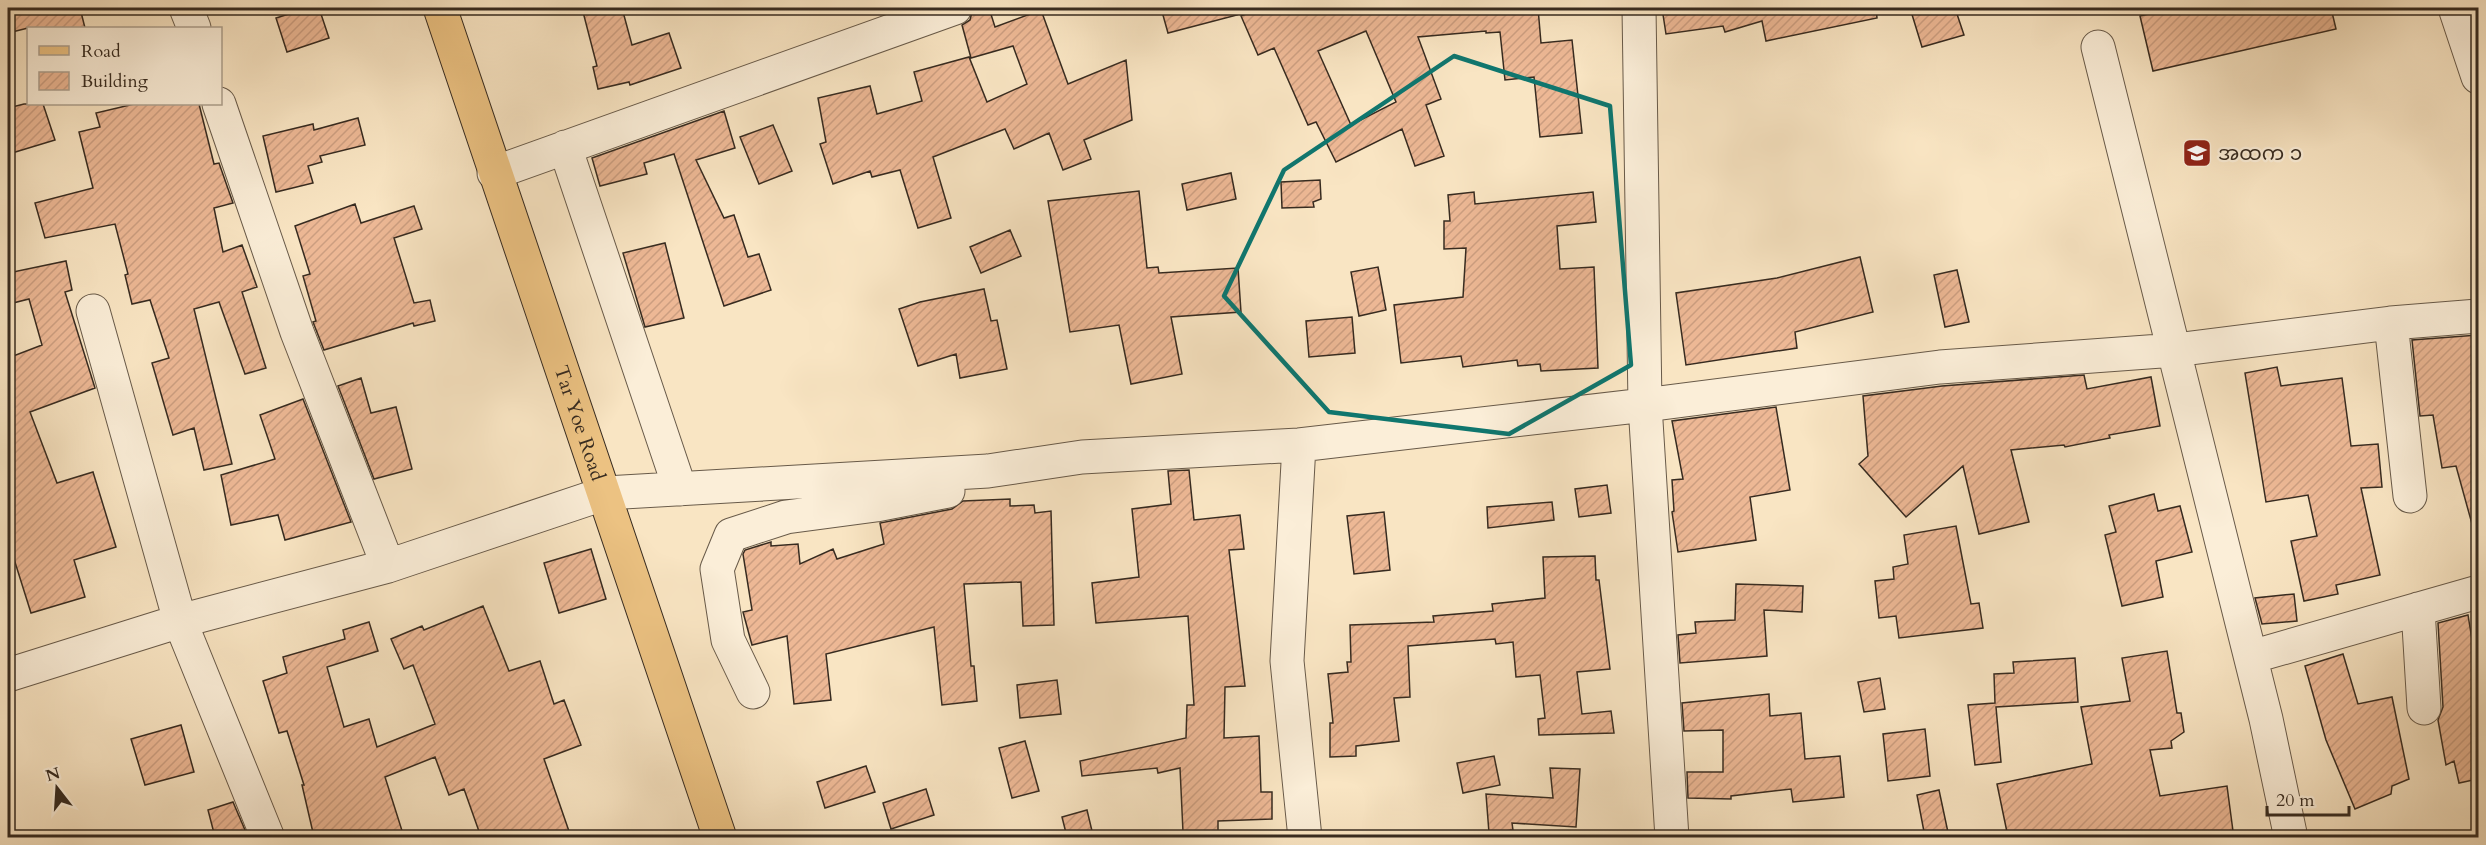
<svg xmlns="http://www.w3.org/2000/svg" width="2486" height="845" font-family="Cardo,'Noto Sans Myanmar',serif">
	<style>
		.building { fill: url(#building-hatch); stroke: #372b20; stroke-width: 1.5; fill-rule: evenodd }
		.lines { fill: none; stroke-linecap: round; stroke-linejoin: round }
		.minor-casing { stroke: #685a49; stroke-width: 35 }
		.major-casing { stroke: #372b20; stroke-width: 35 }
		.minor { stroke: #fbeed8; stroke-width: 33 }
		.major { stroke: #ecc282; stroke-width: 33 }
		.marked { fill: none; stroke: #0f766e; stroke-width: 4.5; stroke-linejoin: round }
		.labels { text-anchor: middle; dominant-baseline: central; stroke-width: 4.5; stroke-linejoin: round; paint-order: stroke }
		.poi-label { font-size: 20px; fill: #372b20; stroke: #fbeed8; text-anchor: start }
		.street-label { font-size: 20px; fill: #372b20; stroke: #fbeed8 }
	</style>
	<defs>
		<pattern id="building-hatch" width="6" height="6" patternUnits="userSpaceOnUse" patternTransform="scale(1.5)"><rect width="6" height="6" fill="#edb895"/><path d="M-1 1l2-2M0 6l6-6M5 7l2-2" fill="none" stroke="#cc9e80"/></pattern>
	</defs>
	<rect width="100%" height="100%" fill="#f9e5c3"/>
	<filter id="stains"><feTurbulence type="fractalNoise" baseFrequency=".00333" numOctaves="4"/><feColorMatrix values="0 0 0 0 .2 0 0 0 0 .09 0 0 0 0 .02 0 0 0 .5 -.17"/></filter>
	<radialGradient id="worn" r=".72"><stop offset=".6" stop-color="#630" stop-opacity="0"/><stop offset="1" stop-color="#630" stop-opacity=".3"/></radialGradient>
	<path class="building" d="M8,8H80L85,28H28L8,33Z
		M308,8H319L329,38L287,52L276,18Z
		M582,8H622L632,45L669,33L681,68L630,85L629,82L598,89L593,67L597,66Z
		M973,8H989L995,27L1041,10L1068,84L1126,60L1132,120L1084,140L1091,159L1063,170L1049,133L1014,149L1005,129L933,157L951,218L918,228L900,170L872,177L870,171L833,184L820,144L826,142L818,98L870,86L877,114L922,101L914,72L969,57L987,102L1027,84L1013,46L971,58L962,25L970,20Z
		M1161,8H1236L1237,15L1168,33Z
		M1260,8H1276L1279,14L1296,8H1538L1541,43L1572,40L1582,133L1540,137L1534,77L1505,80L1500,32L1486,33V31L1418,37L1441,99L1426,105L1444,156L1415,166L1402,129L1336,162L1316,122L1308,125L1274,48L1258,55L1241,16ZM1366,31L1396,102L1351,125L1318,51Z
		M1662,8H1876L1877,18L1766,41L1762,21L1725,32L1723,26L1666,34Z
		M1910,8H1955L1964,35L1922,47Z
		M2175,8H2331L2336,29L2153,71L2140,16Z
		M24,104H43L55,140L12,153L8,137V108Z
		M134,104H199L214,164L219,163L233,203L214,208L223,252L242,245L257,287L242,292L266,368L245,374L219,302L194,309L232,464L204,470L194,428L173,435L152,363L169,358L150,300L132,304L125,275L128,274L115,224L45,238L35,203L93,188L79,132L100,127L96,113Z
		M724,111L735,148L696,160L724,218L734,215L748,257L759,254L771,290L724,306L674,154L644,163L647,174L600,186L592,158Z
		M358,118L365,145L320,156L322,162L308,166L313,183L276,192L263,136L313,124L314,130Z
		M773,125L792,171L759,184L740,137Z
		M1231,173L1236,199L1187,210L1182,184Z
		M1320,180L1321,199L1313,202L1314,207L1282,208L1281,182Z
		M1139,191L1147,268L1158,267L1159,273L1238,268L1241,312L1171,317L1182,374L1131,384L1119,325L1070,332L1048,201Z
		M1474,192L1475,204L1593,192L1596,222L1557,226L1560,269L1594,267L1598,368L1541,371L1540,364L1518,366L1517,360L1463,367L1461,356L1401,363L1394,305L1463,297L1466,248L1444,249V221H1450L1448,195Z
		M355,204L361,223L414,206L422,229L394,238L414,303L430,300L435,321L414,326L413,323L324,350L313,322L316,321L303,276L310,274L295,226Z
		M1010,230L1021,256L981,273L970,247Z
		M665,243L684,318L645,327L623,253Z
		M1860,257L1873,312L1795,332L1797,348L1686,365L1676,293L1777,278Z
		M66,261L72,290L65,292L95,388L30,412L57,483L93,472L116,547L74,560L85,597L31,613L8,540V358L42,345L29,299L13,303L8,273Z
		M1378,267L1386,310L1359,316L1351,272Z
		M1957,270L1969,322L1945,327L1934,275Z
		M984,289L991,321L997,320L1007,369L960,378L956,354L918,366L899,309L920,302Z
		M1352,317L1355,353L1309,357L1306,321Z
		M2478,335V523L2472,524L2456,466L2442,468L2433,415L2420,416L2412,340Z
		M2277,367L2281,386L2342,378L2351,446L2378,444L2382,487L2361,488L2380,575L2336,585L2338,594L2304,601L2291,541L2317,536L2308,495L2266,502L2245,373Z
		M2084,375L2087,389L2151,377L2160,426L2109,435L2110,438L2065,447L2064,445L2011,450L2029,522L1979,534L1963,466L1906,517L1859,464L1868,456L1863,396L1942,386Z
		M361,378L371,413L396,407L412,469L374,479L338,386Z
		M303,399L351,522L285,540L278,515L231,525L221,475L275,459L260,415Z
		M1776,407L1790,490L1750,497L1756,540L1678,552L1672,512L1674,511L1672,480L1683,479L1672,421Z
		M1189,470L1194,520L1240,515L1244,549L1229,550L1245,686L1225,687L1224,738L1259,736L1261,792H1272V819L1218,821V831L1183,832L1180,768L1158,773L1157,768L1082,776L1080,761L1186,738L1187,705H1194L1188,616L1096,623L1092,583L1139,577L1132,509L1171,504L1168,471Z
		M1607,485L1611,513L1579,517L1575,489Z
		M2154,494L2158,511L2180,506L2192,552L2156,561L2163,597L2122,606L2105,535L2116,532L2109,506Z
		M1010,499V506L1034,505L1035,513L1051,511L1054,625L1023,626L1021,582L964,584L971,666H974L977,701L942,705L934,627L826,654L831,700L794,704L787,636L752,645L743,612L752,610L743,554L745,550L771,542V546L798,544L800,564L833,549L837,559L884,544L880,523L952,509L963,501Z
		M1552,502L1554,520L1488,528L1487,507Z
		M1384,512L1390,570L1354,574L1347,516Z
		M1956,526L1971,604L1979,603L1983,628L1899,638L1896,616L1879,618L1875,581L1894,579L1893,567L1908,564L1904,535Z
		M591,549L606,599L559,613L544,563Z
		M1595,556L1596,580H1599L1610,669L1577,672L1582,714L1611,711L1614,733L1539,735L1538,719L1545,718L1540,675L1516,677L1513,642L1496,644L1495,639L1408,646L1410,697L1394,698L1399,741L1356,746V756L1330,757V723H1333L1328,674L1348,672L1347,662H1351L1350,625L1434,622L1433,616L1493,611L1492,604L1545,598L1543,557Z
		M1736,584L1803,586L1802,612L1764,610L1767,656L1680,663L1678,635L1696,633L1695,622L1735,620Z
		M2294,594L2297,621L2262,624L2255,598Z
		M483,606L509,671L540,661L554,704L564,700L581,745L544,759L571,837H481L464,789L449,795L435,757L385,777L404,837H366L364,833L344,837H314L302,785H304L287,731L279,733L263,681L287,673L283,657L345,639L343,630L369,622L378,651L327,667L344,727L369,719L377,747L435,724L413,665L404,669L391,639L422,626L424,630Z
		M2468,615L2478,677V779L2459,783L2454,761L2446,765L2438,720L2443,707L2438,623Z
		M2167,651L2177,713H2181L2184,732L2171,741L2172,748L2150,750L2160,796L2227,786L2233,831L2187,837H2008L1997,784L2092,764L2081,707L2130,701L2122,658Z
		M2343,654L2358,704L2392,697L2409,779L2392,786L2391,794L2355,809L2326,740L2305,666Z
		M2075,658L2078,702L1996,707L2001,762L1975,765L1968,705L1995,703L1994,674L2014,673L2013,662Z
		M1880,678L1885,709L1864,712L1858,682Z
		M1057,680L1061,714L1020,718L1017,685Z
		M1769,694L1770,716L1801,713L1805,759L1840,756L1844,797L1793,802L1791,789L1731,796V799L1688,798L1687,772H1723V730L1684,731L1682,703Z
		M181,725L194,772L145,785L131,739Z
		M1925,729L1930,776L1888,781L1883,734Z
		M1025,741L1039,791L1012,798L999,748Z
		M1494,756L1500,785L1463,793L1457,763Z
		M866,766L875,792L825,808L817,782Z
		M1550,768L1580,769L1576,827L1512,823L1513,830L1489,833L1486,794L1553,798Z
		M926,789L934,815L891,829L883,803Z
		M1939,790L1949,837H1925L1917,795Z
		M233,802L248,837H215L208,810Z
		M1087,810L1092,831L1067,837L1062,817Z"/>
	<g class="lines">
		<g class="minor-casing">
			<path id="minor" d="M186,8L194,28
				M1639,8L1645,405L1672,838
				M2455,8L2478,77
				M2098,47L2266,719L2291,838
				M219,104L297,332L388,566
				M565,147L680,489
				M494,173L955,8
				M93,311L180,621L268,838
				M2391,323L2410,496
				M1299,445L1287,661L1305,838
				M2418,609L2424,708
				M2251,657L2478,592
				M8,675L180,621L388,566L606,493L988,471L1082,457L1299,445L1645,405L1940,367L2175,350L2391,323L2478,316
				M753,692L728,640L717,569L731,535L786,517L876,505L948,491"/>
		</g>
		<g class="major-casing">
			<g id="major">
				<path id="s1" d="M440,8L720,838"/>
			</g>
		</g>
		<use href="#minor" class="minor"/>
		<use href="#major" class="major"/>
	</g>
	<path class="marked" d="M1454,56L1610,106L1631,365L1509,434L1329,412L1224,296L1284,170Z"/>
	<defs>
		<g id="school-square" transform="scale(1.5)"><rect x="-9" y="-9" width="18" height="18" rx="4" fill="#8f2418" stroke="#fbeed8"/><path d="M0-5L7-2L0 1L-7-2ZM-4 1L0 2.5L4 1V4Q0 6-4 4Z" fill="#fff"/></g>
	</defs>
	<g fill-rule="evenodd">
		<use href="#school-square" x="2197" y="153"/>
	</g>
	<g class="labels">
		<g class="poi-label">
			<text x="2218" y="153">အထက ၁</text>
		</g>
		<g class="street-label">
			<text stroke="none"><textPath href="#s1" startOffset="438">Tar Yoe Road</textPath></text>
		</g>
	</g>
	<rect width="2486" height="845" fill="none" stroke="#f9e5c3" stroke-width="30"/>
	<rect x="9" y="9" width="2468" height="827" fill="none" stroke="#372b20" stroke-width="3"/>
	<rect x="15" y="15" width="2456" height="815" fill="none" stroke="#372b20" stroke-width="1.5"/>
	<rect x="27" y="27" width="195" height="78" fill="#fbeed8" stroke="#ada08e" stroke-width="1.5"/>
	<rect x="39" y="46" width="30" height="9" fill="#ecc282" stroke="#ada08e" stroke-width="1.5"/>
	<text x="81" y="57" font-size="18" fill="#372b20">Road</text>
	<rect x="39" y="72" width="30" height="18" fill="url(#building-hatch)" stroke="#ada08e" stroke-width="1.5"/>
	<text x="81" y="87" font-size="18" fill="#372b20">Building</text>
	<g transform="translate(57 788) rotate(343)" stroke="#fbeed8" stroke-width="4.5" paint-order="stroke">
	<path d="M0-4.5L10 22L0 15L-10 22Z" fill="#372b20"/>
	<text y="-9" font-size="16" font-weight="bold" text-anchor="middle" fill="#372b20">N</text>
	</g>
	<path d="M2267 806v9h82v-9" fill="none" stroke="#372b20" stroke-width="3"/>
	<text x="2276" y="806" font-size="18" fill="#372b20" stroke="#fbeed8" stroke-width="4.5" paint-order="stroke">20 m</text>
	<rect width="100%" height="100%" filter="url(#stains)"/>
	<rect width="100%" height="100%" fill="url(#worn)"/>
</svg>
